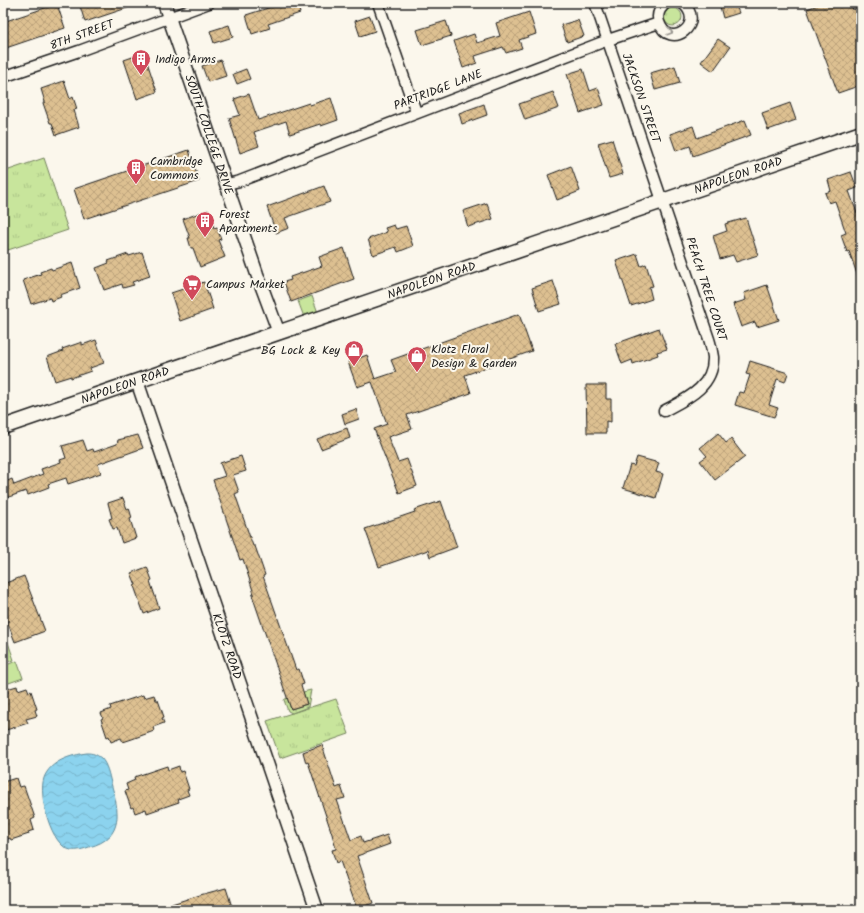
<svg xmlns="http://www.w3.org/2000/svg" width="864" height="913" font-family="Kalam,sans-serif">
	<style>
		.grass { fill: url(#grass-tufts); stroke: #72805c }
		.park { fill: #c8e59c; stroke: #72805c }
		.garden { fill: url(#garden-dots); stroke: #72805c }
		.water { fill: url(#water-waves); stroke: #5f8a9a }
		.building { fill: url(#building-cross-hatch); stroke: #1c1c1c }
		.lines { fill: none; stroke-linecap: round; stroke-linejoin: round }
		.minor-casing { stroke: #1c1c1c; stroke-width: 13 }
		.tertiary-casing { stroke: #1c1c1c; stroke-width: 15 }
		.secondary-casing { stroke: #1c1c1c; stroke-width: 17 }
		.minor { stroke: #fbf7ec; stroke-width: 10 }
		.tertiary { stroke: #fbf7ec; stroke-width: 12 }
		.secondary { stroke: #fbf7ec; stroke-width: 14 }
		.oneway { stroke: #97948e }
		.labels { text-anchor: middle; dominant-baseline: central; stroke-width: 4; stroke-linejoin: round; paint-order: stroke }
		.street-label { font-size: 12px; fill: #1c1c1c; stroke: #fbf7ec }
		.poi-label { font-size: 12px; fill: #1c1c1c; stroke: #fbf7ec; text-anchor: start }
	</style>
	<defs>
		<pattern id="grass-tufts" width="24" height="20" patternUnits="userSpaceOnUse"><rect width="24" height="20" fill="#c8e59c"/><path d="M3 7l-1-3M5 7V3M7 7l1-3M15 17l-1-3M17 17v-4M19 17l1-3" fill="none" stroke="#abc486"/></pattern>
		<pattern id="garden-dots" width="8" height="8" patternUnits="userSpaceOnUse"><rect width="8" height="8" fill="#c8e59c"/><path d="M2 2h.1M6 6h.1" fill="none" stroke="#abc486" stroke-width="1.8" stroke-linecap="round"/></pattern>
		<pattern id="water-waves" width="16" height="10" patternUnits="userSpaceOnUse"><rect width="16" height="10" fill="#8cd3ee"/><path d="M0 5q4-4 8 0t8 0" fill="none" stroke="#78b5cc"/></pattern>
		<pattern id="building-cross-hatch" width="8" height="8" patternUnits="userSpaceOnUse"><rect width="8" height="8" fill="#ddc091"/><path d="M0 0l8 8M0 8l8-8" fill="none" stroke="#bda47c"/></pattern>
	</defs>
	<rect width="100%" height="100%" fill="#fbf7ec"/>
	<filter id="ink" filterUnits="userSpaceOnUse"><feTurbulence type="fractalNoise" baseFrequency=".025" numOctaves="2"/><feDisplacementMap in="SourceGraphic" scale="8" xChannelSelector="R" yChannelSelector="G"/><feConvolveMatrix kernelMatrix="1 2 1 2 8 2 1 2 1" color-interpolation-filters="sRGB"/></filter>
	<g filter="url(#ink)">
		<path class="grass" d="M664 17a9 9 0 1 1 18 0a9 9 0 1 1-18 0Z
			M44,158L68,230L5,251L3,243V172Z
			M312,296L317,310V313L304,317L298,301Z
			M336,699L349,734L280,758L267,721Z"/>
		<path class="park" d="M3,628L14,660L3,663Z
			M17,661L23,678L3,685V666Z"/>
		<path class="garden" d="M311,690L308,707L292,713L288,711L284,700L287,698L291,709L307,704L303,692Z"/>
		<path class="water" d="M87,753C92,753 96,754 101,758C107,764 109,775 111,783C119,810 125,838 89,847C84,849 77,851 71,850C51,847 38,795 44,778C50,761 71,755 87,753Z"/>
		<path class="building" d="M79,3H136V5L85,22Z
			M284,3H297L300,13L268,24L270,28L252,34L246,15Z
			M719,3H735L739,13L723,18Z
			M823,3H851L853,10L861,7V85L838,93L807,9Z
			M57,4L65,28L3,49V22Z
			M529,12L536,34L519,40L522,48L506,53L503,47L475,56L477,63L463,68L454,41L474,34L477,43L500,36L496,23Z
			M370,16L375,31L360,36L355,21Z
			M578,20L584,36L567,42L561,25Z
			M446,21L451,36L422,45L417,30Z
			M229,25L233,37L214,43L210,31Z
			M718,39L730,47L713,71L701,62Z
			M144,53L157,92L137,99L124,60Z
			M221,60L226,76L208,82L202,66Z
			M675,66L680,83L655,90L650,73Z
			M246,69L250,79L237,84L233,74Z
			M583,69L590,91L598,88L604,105L580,113L567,74Z
			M64,81L70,99L73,97L77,109L74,110L79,127L56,135L52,123H50L43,103L45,102L41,89Z
			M553,92L559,108L525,120L519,104Z
			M249,94L258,120L309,103L310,105L331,98L338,120L321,126L320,124L290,134L286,121L254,132L259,146L240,153L229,118L240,115L234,99Z
			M790,103L796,120L768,130L762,113Z
			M484,104L487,115L462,124L459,113Z
			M745,120L751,135L693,156L690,146L676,151L670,134L693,126L697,138Z
			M612,139L623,174L609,178L598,143Z
			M189,150L199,181L84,219L74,189Z
			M571,166L580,191L557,200L548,175Z
			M851,172L857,188L849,191L861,224V280H859L849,251L847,252L841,235L846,233L835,201L829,203L825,193L831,191L828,180Z
			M324,186L330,202L285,218L289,228L276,233L267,207Z
			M487,203L493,219L468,227L463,211Z
			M208,210L214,228L217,227L221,239L218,240L225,257L200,267L193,248H191L188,238H190L183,219Z
			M746,218L758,255L736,262L733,255L720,259L713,236L727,231L725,224Z
			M394,225L396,229L406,226L413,246L398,252L396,247L373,255L368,239L387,232L385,228Z
			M344,248L354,279L291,302L284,282L291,280L290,277L322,266L319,257Z
			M142,252L150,276L132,282L134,285L123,288L122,284L104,290L96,268L109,263L108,261L128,254L129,256Z
			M637,254L641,266L646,264L653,286L649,287L652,299L631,306L616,261Z
			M72,263L80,288L60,295L61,297L51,301L50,298L31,304L23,280L41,274L40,272L51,268L52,270Z
			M553,281L561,304L539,311L532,288Z
			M204,282L213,309L180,321L171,293Z
			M767,285L779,320L757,327L755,322L741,327L733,304L746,300L744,293Z
			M519,314L532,351L465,375L471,393L407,415L412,429L388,437L398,462L407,459L417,486L399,493L374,429L387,424L372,382L357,387L348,362L367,355L375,379L396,372L391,360Z
			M659,328L667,349L657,352L658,355L633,364L632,360L622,364L615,344Z
			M96,340L104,363L90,368L91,371L71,378V376L55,381L47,357L63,351L62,349L82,342V345Z
			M750,361L788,373L785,382L777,379L769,405L778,408L774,417L735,405L739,392L744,393L750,375L746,374Z
			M586,385H606V399H611V422L606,421V433H587Z
			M356,409L359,419L345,424L342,414Z
			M347,428L350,438L321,449L317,439Z
			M718,433L726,443L731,439L745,457L715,480L700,461L707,456L700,448Z
			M138,435L143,448L98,464L101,473L68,484L66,478L48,484L49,487L28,495L26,491L3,499V483L12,479L14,485L43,474L41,469L61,462L60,460L66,458L62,446L83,440L87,451L93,449L94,452L117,444L118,440Z
			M241,456L246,471L233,475L239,492L235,494L253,546H255L265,575L263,576L296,670L299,669L304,684L301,685L307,704L291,709L252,595L254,594L243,559L240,560L213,480L225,476L220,463Z
			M637,457L659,463L656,472L663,474L656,498L623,488L630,465L634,466Z
			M123,498L127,509L129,508L132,518L130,519L136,538L122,543L117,528L113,529L109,519L112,518L108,503Z
			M441,501L457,547L430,557L428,550L379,567L365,529L415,512L414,510Z
			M147,567L152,580L150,581L159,608L144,614L134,586L136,585L131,573Z
			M24,576L45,631L15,642L3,610V584Z
			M17,686L18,690L27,687L29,692L31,691L37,709L35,710L37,716L26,719L28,723L3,731V695L8,693L7,689Z
			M143,695L144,698L154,695L156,700H158L164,717L162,718L164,723L153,727L154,731L132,739L123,742L121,738L111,742L109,736L107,737L101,719L103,718L101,713L111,709L110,706Z
			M322,745L336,788L341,786L345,798L337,800L351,840L361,836L363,843L387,835L390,844L357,856L373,903L357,909L340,861L336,863L332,850L336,849L332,834L308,762L306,763L303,752Z
			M167,766L168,770L179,766L180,772L183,771L189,789L187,790L189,795L178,799L179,802L170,805L147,813L146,809L135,813L133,807L131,808L125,791L128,790L126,784L135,780L134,777Z
			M16,778L19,787L24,786L35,818L31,820L34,830L28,832L29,834L11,840L10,838L3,841V782Z
			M226,888L233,910H160L159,908L200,895Z"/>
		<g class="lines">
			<g class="minor-casing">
				<path id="minor" d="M378,3L416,112
					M595,3L709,339C711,345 712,351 713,357C714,387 686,399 664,411
					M666,3C660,8 656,14 659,22C669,52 708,23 682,3
					M3,77L79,51L209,3
					M227,184L240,181L608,40L659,23"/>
			</g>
			<g class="tertiary-casing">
				<g id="tertiary">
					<path id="s1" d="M164,3L257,274L279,333"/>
					<path id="s2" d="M137,381L317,910"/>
				</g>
			</g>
			<g class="secondary-casing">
				<g id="secondary">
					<path id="s3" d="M3,427L861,133"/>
				</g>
			</g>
			<use href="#minor" class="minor"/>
			<use href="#tertiary" class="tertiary"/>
			<use href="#secondary" class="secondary"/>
		</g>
		<defs><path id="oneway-chevron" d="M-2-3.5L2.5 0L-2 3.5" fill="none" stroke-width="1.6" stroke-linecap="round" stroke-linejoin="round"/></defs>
		<use class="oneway" href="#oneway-chevron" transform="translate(670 32) rotate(17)"/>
	</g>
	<defs>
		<g id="building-pin" transform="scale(1)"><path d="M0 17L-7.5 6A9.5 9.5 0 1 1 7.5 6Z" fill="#d1495b" stroke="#fbf7ec"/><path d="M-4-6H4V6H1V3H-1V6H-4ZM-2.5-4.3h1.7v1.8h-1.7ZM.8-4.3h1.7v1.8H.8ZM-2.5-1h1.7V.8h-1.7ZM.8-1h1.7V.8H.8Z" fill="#fff"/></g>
		<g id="supermarket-pin" transform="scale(1)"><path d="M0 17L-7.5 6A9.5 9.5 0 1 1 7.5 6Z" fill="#d1495b" stroke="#fbf7ec"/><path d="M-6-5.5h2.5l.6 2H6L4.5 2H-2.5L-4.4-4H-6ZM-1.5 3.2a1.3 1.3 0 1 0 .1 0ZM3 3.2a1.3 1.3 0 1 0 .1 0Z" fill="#fff"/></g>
		<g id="shop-pin" transform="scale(1)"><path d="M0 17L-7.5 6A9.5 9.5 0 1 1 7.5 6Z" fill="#d1495b" stroke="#fbf7ec"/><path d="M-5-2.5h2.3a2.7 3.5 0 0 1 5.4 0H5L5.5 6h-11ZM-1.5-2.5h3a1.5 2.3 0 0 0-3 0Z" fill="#fff"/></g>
	</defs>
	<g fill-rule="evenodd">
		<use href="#building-pin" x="141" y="59"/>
		<use href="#building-pin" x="136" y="168"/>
		<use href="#building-pin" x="205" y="221"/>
		<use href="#supermarket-pin" x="192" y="284"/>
		<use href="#shop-pin" x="354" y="350"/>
		<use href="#shop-pin" x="417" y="356"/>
	</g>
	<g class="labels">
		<g class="street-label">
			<text transform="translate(82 35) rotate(-20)">8TH STREET</text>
			<text transform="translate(438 90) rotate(-21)">PARTRIDGE LANE</text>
			<text transform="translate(641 98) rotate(71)">JACKSON STREET</text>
			<text stroke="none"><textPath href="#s1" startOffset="139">SOUTH COLLEGE DRIVE</textPath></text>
			<text stroke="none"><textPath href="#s3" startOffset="777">NAPOLEON ROAD</textPath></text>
			<text stroke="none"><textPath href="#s3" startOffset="453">NAPOLEON ROAD</textPath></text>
			<text transform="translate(706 289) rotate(72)">PEACH TREE COURT</text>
			<text stroke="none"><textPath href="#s3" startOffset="129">NAPOLEON ROAD</textPath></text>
			<text stroke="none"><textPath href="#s2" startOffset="280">KLOTZ ROAD</textPath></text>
		</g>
		<g class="poi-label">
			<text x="155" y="59">Indigo Arms</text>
			<text x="150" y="161">Cambridge<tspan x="150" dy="14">Commons</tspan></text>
			<text x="219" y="214">Forest<tspan x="219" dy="14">Apartments</tspan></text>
			<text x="206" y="284">Campus Market</text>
			<text x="431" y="349">Klotz Floral<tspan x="431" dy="14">Design &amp; Garden</tspan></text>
			<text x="340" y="350" text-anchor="end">BG Lock &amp; Key</text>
		</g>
	</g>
	<rect width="864" height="913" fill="none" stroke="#fbf7ec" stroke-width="16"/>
	<rect x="8" y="8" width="848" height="897" fill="none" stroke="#1c1c1c" stroke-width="1.5" filter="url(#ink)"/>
</svg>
